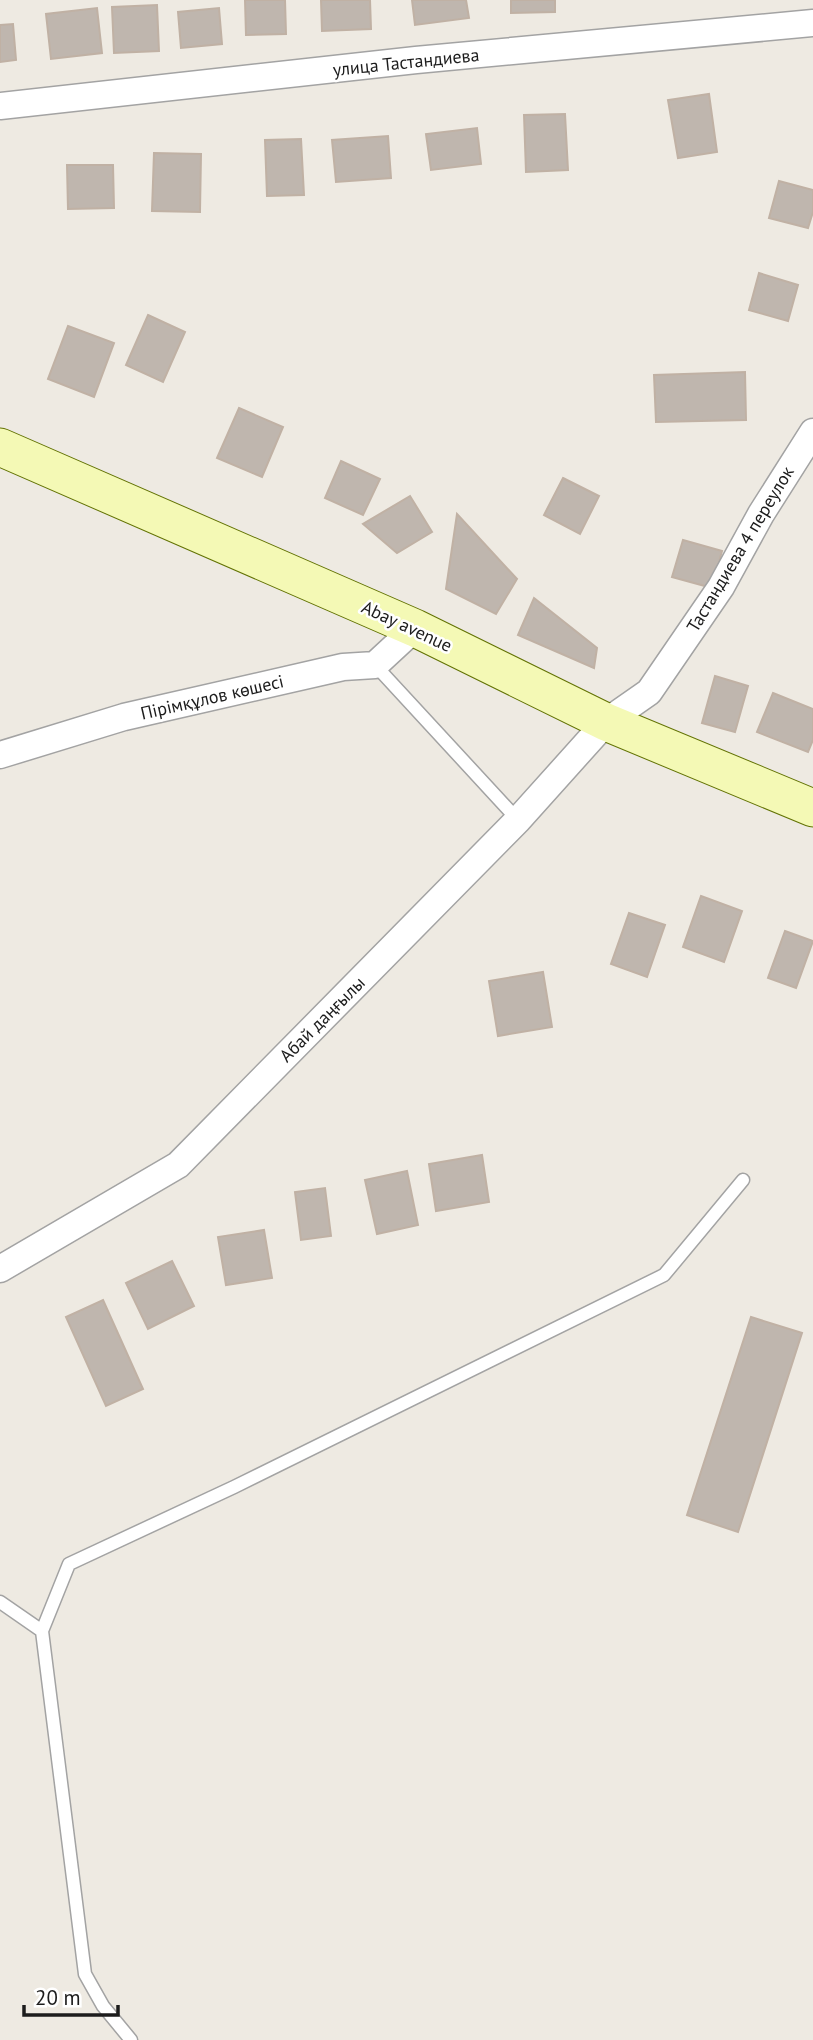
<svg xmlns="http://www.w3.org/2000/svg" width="813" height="2040" font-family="'PT Sans',sans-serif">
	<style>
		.building { fill: #bfb6ae; stroke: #c0b1a4; stroke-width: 2 }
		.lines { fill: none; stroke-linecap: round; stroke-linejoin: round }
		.lane-casing { stroke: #a3a3a3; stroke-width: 15 }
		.street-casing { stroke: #a3a3a3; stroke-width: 29 }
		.secondary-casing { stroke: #637304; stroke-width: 39 }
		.lane { stroke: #fff; stroke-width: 12 }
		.street { stroke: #fff; stroke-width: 26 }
		.secondary { stroke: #f4f9b5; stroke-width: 37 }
		.labels { text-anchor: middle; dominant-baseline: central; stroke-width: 5; stroke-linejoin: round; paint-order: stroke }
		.street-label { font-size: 18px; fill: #1c1c1c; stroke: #fff }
	</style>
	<rect width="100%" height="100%" fill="#eeeae2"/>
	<path class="building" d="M245,0H285L286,34L246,35Z
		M321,0H370L371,29L322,31Z
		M412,0H466L469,18L415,25Z
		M511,0H555V12L511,13Z
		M157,5L159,51L114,53L112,7Z
		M97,8L102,53L51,59L46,14Z
		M219,8L222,44L181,48L178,12Z
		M13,24L16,60L0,62V25Z
		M709,94L717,152L678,158L668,100Z
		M565,114L568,170L526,172L524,115Z
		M477,128L481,164L431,170L426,134Z
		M388,136L391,178L336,182L332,140Z
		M301,139L304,195L267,196L265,140Z
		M154,153L201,154L200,212L152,211Z
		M67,165H113L114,208L68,209Z
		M779,181L813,190V212L808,228L769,218Z
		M759,273L798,285L788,321L749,310Z
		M148,315L185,332L163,382L126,365Z
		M68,326L114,343L94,397L48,379Z
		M745,372L746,420L656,422L654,375Z
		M239,408L283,427L262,477L217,458Z
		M341,461L380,479L363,515L325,498Z
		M563,478L599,496L580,534L544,515Z
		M410,496L432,532L397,553L363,524Z
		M457,514L517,579L496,614L446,589Z
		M683,540L722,551L712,588L672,577Z
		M534,598L597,648L594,668L518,635Z
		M715,676L748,686L735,732L702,723Z
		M773,693L813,709V740L808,752L757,732Z
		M701,896L742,911L724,962L683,947Z
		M629,913L665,925L647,977L611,964Z
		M785,931L813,941L796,988L768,978Z
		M543,972L552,1027L498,1036L489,981Z
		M482,1155L489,1202L436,1211L429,1164Z
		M407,1171L418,1225L377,1234L365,1180Z
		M325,1188L331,1236L301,1240L295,1192Z
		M264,1230L272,1278L226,1285L218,1237Z
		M172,1261L194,1306L148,1329L126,1283Z
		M103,1300L143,1389L106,1406L66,1317Z
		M751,1317L802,1333L738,1532L687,1515Z"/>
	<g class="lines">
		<g class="lane-casing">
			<path id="lane" d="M375,665L518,820
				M0,1602L42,1631
				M131,2040L103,2006L85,1974L42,1631L69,1564L234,1487L664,1275L743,1180"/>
		</g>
		<g class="street-casing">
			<path id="street" d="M0,106L416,60L813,23
				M0,755L124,717L343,667L375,665L415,628
				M0,1269L178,1165L518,820L606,722L649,692L721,587L761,514L813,432"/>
		</g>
		<g class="secondary-casing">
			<path id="secondary" d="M0,447L415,628L606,722L813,808"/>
		</g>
		<use href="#lane" class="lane"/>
		<use href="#street" class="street"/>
		<use href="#secondary" class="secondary"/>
	</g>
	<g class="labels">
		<g class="street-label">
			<text transform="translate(406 62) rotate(-6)">улица Тастандиева</text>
			<text transform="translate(740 549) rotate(-59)">Тастандиева 4 переулок</text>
			<text transform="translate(407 626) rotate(25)">Abay avenue</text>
			<text transform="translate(212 697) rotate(-13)">Пірімқұлов көшесі</text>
			<text transform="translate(322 1019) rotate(-45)">Абай даңғылы</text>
		</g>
	</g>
	<path d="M24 2005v10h94v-10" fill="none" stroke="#1c1c1c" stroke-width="3.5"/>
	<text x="35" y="2005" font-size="21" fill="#1c1c1c" stroke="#ffffff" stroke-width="5" paint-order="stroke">20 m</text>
</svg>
